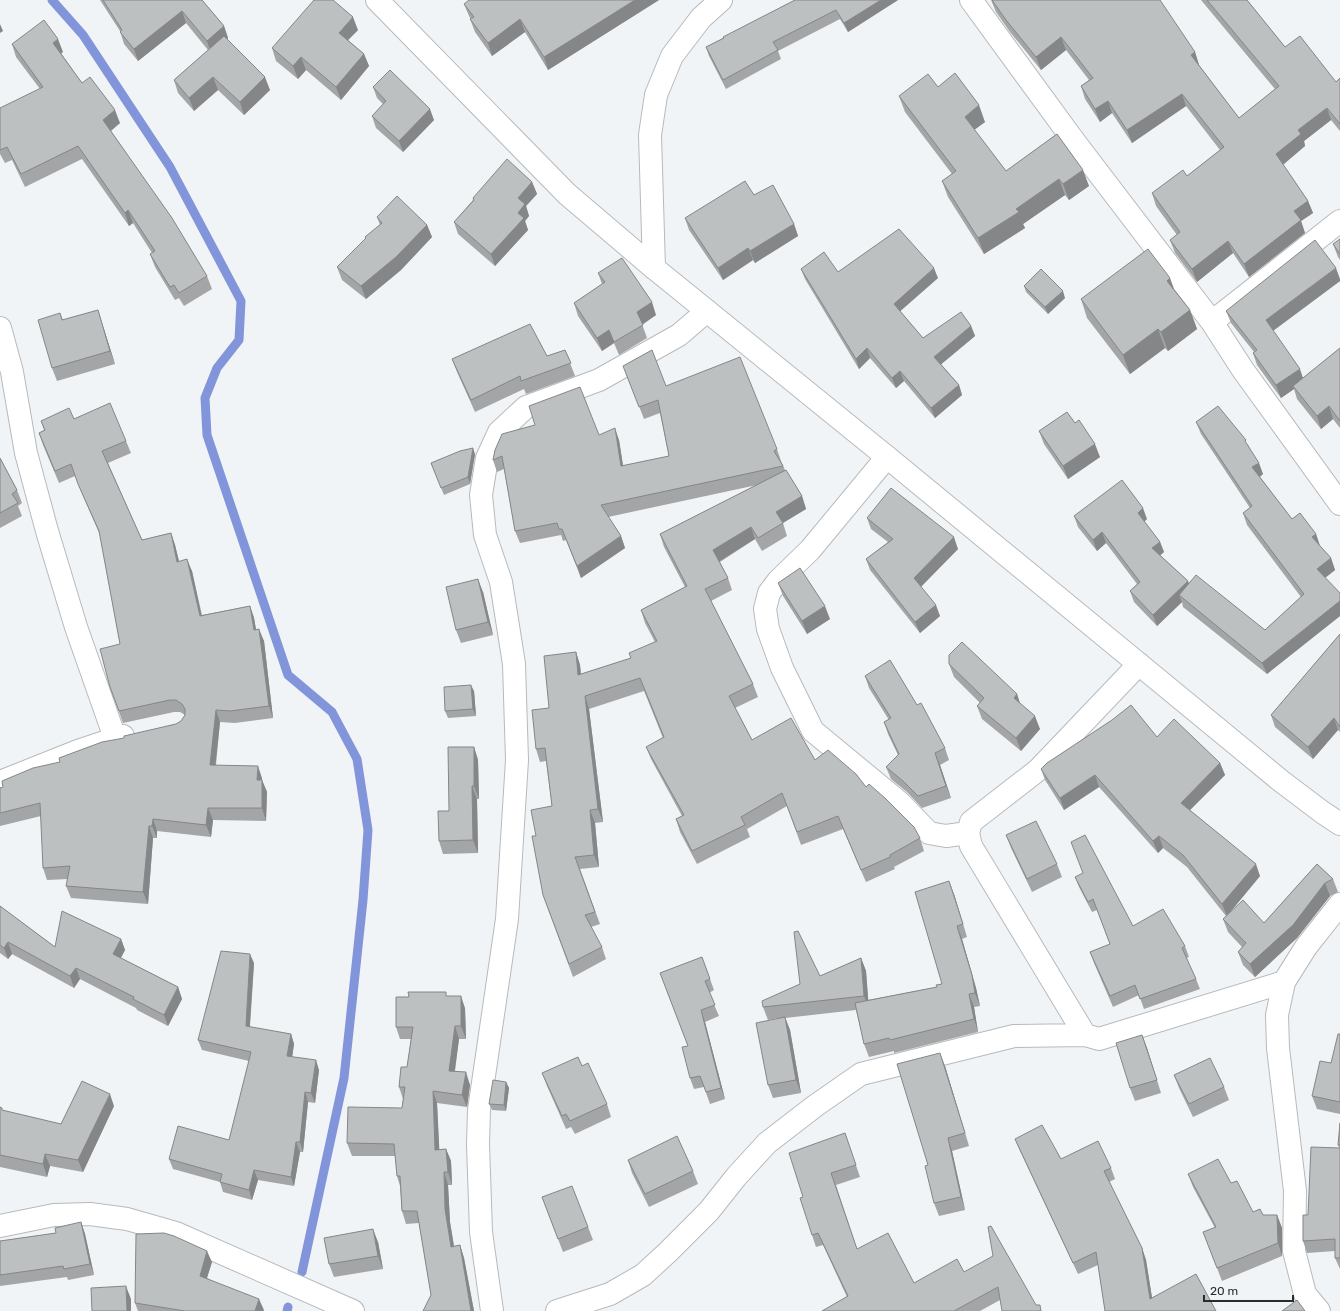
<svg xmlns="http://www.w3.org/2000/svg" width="1340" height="1311" font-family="Rubik,sans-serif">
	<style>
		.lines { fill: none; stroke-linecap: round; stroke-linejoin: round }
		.stream { stroke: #8295da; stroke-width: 9 }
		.street-casing { stroke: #b7babc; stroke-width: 24 }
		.secondary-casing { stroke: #b7babc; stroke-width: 24 }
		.street { stroke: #fff; stroke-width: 22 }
		.secondary { stroke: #fff; stroke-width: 22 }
		.wall { fill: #a3a5a6 }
		.shaded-wall { fill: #848687 }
		.building { fill: #bdc0c1; stroke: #848687 }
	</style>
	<rect width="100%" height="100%" fill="#f1f4f6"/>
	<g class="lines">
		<path class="stream" d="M52,0L83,35L170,167L241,301L239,340L217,368L205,398L207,435L288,675L332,712L357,759L368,830L363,900L344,1078L302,1272
			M287,1311L288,1307"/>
		<g class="street-casing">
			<path id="street" d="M971,0L1074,141L1212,322L1243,370L1340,504
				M654,268L650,135L656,95L672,56L701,18L721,0
				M1212,322L1340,221
				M0,328L12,372L26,453L47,531L76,627L115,738
				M887,457L810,550L778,581L769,593L765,609L768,629L782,668L813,731L899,802L929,833L946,836L968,833
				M1139,664L1038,770L971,822L968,833L971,846L1085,1035L1099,1039L1284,982
				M0,782L78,751L123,736
				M0,1226L54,1215L90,1214L127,1219L176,1233L353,1311
				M492,1311L481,1232L478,1144L479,1110L507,919L517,760L514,664L501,582L485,535L481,495L487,458L499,432L526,407L599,380L679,335L707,311
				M557,1311L610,1294L643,1275L668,1252L709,1211L736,1177L767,1143L815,1106L861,1074L1014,1036L1085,1035
				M1319,1311L1305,1294L1294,1251L1295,1191L1278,1048L1277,1015L1284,982L1306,947L1340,904"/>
		</g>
		<g class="secondary-casing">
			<path id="secondary" d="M377,0L567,194L654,268L887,457L1281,781L1322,812L1340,824"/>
		</g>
		<use href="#street" class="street"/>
		<use href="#secondary" class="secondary"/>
	</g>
	<path class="wall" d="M100,0H202L224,26L228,38L227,40L270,90L244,115L218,90L194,111L178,93L174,80L208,50L186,23L138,61L124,44L120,31Z
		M659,0L548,70L525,32L492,56L475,32L470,19H471L469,16L464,4Z
		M795,0H898L848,32L840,19L778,51L781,59L726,89L709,56L706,47Z
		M991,0L1195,52L1199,65L1239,118L1275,89L1201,0H1247L1285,47L1336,82L1340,78V131L1331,120L1304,141L1305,146L1283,165L1308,201L1313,213L1301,221L1305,233L1249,277L1233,253L1197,282L1175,253L1170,240L1177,235L1156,206L1152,193L1187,176L1220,150L1186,106L1132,143L1112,113L1100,122L1085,99L1081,86L1089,80L1066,50L1041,70L1010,32L996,12Z
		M358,30L348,40L364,54L369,66L341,100L306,70L298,79L276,61L272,48Z
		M12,44L63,52L61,53L82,83L120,123L111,131L207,276L212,289L184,306L179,298L175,300L155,267L150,254L152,253L133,223L129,226L82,159L25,187L12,160L5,163L0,154V108L40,89L16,57Z
		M373,87L434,120L403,152L376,128L372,116L383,104L377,98Z
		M938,87L985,122L974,130L1006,171L1057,134L1089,186L1069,200L1065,195L1023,224L1025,228L984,254L948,197L942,181L952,174L905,112L899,96Z
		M532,182L537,194L526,206L529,216L525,221L528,230L495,266L458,234L454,222L473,200V198Z
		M754,195L794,224L798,236L755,263L753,260L723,280L689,230L685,218Z
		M377,217L427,225L432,237L401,270L366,299L342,280L337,267L366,238L365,237L380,225Z
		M1340,239V260L1338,257L1333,244Z
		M801,269L938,278L900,311L923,338L971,326L975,336L941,364L959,385L962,395L935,418L904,381L896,388L870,358L859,369L805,279Z
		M598,273L656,315L642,324L647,338L619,355L614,343L602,351L578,316L574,303L602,284Z
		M1340,279V281L1273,331L1303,378L1340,348V428L1333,419L1321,429L1297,399L1294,389L1281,398L1257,365L1253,353L1254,352L1231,323L1226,311Z
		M1024,286L1065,298L1048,314L1026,292Z
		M1175,290L1190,310L1197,329L1168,351L1165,348L1130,374L1087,318L1081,299Z
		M98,310L102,323L115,364L57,381L52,368L60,313L63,320Z
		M565,350L575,376L526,394L524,389L475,412L457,372L452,359L547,356Z
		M628,378L666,386L777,449L781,461L785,470L802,496L806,509L783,523L787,536L762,551L755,539L720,562L728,578L732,590L711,601L753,684L758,697L735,708L752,740L815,760L866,787L920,838L924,851L894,867L895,869L866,882L843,829L801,845L787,806L747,829L750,837L697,864L680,832L676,819L682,816L651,759L646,747L663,738L644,691L589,709L603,822L595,823L599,867L580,869L600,924L591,927L602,947L606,959L573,977L543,895L536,836L552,806L546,761L540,762L536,749L549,708L576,652L580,665L581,674L631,658L655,642L645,623L641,610L685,587L664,547L660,534L757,485L608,517L621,536L625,548L581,578L566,540L563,541L561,535L520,543L515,531L504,469L497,472L493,460L495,450L599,435L619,440L623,466L669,456L660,413L644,419Z
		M74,419L126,441L131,453L108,463L142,540L171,533L175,545L179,561L192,571L202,615L250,606L254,618L256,629L264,641L273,718L235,723L220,722L216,765L262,778V780L267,792L266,821L213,820L211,837L157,831V838H153L148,904L71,898L66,886L68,879L47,880L43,868L41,816L0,826V788L3,787L60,762L124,738L176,724L181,721L185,715L180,712H174L123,723L110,687L120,644L100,535L83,496L75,476L59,483L43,445L39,433L44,430L41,421Z
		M1196,422L1248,445L1263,474L1260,477L1292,519L1316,534L1320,546L1331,558L1335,570L1325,578L1340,593V616L1267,674L1183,607L1182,602L1157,626L1134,602L1130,591L1137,584L1106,543L1097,551L1078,527L1074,516L1147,519L1144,521L1160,542L1164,552L1160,555L1188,581L1189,584L1265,630L1301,597L1247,525L1243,513L1250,508L1201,434Z
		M1075,423L1100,457L1068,479L1044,444L1039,431Z
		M475,454L470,484L444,495L431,463Z
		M0,458L17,490L22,503L18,506L22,516L0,528Z
		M867,518L958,549L921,586L940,616L920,633L870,570L866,559L888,542L871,529Z
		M778,583L830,619L807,634L783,596Z
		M483,592L493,635L461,643L456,630Z
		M1340,634V732L1338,730L1313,759L1275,727L1271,715Z
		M949,664L1017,694L1020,703L1040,729L1021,751L982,719L977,706L980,703L954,677Z
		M865,676L945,748L949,760L940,765L951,798L922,808L907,792L891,779L886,767L898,755L888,734L884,722L889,720L869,688Z
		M474,691L476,716L448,718L445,711Z
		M1157,737L1220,763L1225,775L1190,810L1260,876L1231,911L1264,923L1317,864L1333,879L1338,892L1330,896L1297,938L1255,977L1243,965L1238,952L1242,947L1228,932L1223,919L1226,916L1187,867L1163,848L1158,853L1099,787L1064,810L1045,780L1041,769Z
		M474,747L478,760L479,799H477L478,853L443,854L439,841L449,811Z
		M1006,835L1057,864L1062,877L1032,892L1011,848Z
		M1075,877L1133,926L1185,946L1189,957L1186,958L1196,979L1200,989L1144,1009L1139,995L1113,1007L1094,963L1090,952L1110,944L1097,910L1092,912L1079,887Z
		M954,894L967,937L962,939L976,988L980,1006L974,1007L978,1032L894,1053V1051L869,1057L864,1044L856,1010L785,1018L790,1030L801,1093L773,1098L768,1085L778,1018L768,1020L763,1007L820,976L861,958L866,971L868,1000L937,987L942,984Z
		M0,906L55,947L121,939L125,950L121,958L178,987L182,999L168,1026L137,1010L136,1008L80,979L74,988L12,954L8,959L0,953Z
		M702,957L714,990L709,993L719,1016L705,1022L725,1099L710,1104L704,1087L694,1089L690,1078L688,1046L660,973Z
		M254,963L250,1027L291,1034L294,1044L292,1057L319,1070L315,1103L308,1102L303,1152H300L294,1186L258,1180L252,1200L223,1192L220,1182L173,1169L169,1159L229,1140L249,1061L202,1050L198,1040Z
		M447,996L465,1008L466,1039H459L455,1071L470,1085L467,1107L437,1103L439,1149H446L451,1161L452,1185H448L450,1222L454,1246L460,1245L464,1258L474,1311H423L431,1295L419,1223L406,1224L402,1211L400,1186L397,1176L395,1156H352L347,1143L402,1108L403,1099L399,1087L407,1067L411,1039H400L396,1027Z
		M1340,1034V1114L1317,1109L1312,1096L1331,1063Z
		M1142,1035L1147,1048L1161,1093L1135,1101L1130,1088Z
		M582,1066L607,1104L611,1117L575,1134L571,1127L566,1129L547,1086L542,1073Z
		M945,1066L969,1146L952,1151L965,1210L939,1216L934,1203L928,1165Z
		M1174,1075L1224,1087L1229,1100L1193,1117L1179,1088Z
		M506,1082L509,1088L506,1111L492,1110L489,1104Z
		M114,1106L83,1172L50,1166L47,1177L0,1167V1107L4,1111L61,1124Z
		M1340,1124V1269L1335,1258V1251L1307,1253L1303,1241L1308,1215L1339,1148L1338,1145Z
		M845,1133L860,1177L836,1185L857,1249L914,1283L964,1272L1036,1305L1042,1311L1000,1300L980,1311H822L847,1297L823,1245L816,1247L812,1235L803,1197Z
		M1015,1139L1061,1159L1111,1168L1115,1179L1109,1182L1142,1248L1146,1260L1152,1298L1216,1311H1105L1098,1265L1078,1274L1020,1151Z
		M628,1160L693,1171L698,1184L649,1207L632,1173Z
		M1188,1174L1231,1183L1253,1212L1263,1215H1277L1282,1228V1256L1222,1281L1203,1232L1215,1228L1193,1187Z
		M542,1197L588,1227L593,1240L563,1252Z
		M81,1222L85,1234L94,1275L68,1280L67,1277L0,1286V1241L56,1233Z
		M378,1242L383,1269L334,1277L329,1264Z
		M212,1262L207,1278L264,1310L263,1311H138L135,1303Z"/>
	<path class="shaded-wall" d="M635,0H659L548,70L544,57Z
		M881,0H898L848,32L844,23Z
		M182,11L186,23L138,61L134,49Z
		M353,17L358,30L343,45L339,33Z
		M520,19L525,32L492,56L488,43Z
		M0,24L3,31L0,33Z
		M224,26L228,38L211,53L207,41Z
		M1061,37L1066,50L1041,70L1036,57Z
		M58,39L63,52L58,56L53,43Z
		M1195,52L1199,65L1195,67L1191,55Z
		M364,54L369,66L341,100L336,87Z
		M301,57L306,70L298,79L293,66Z
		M213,77L218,90L194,111L189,98Z
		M265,77L270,90L244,115L240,102Z
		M1182,94L1186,106L1132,143L1127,130Z
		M1108,101L1112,113L1100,122L1095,109Z
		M979,105L985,122L970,133L965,117Z
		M1327,108L1331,120L1304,141L1305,146L1280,167L1276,154L1298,130Z
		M430,109L434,120L403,152L399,141Z
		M115,110L120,123L108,133L103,120Z
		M1083,170L1089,186L1069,200L1063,184Z
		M1059,179L1065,195L1023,224L1025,228L984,254L978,238L1016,209Z
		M532,182L537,194L526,206L529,216L525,221L528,230L495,266L491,254L518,213V198Z
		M1308,201L1313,213L1301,221L1305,233L1249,277L1244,264L1294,211Z
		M128,210L133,223L129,226L125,213Z
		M794,224L798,236L755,263L750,251Z
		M427,225L432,237L401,270L366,299L361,286Z
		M1228,241L1233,253L1197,282L1192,269Z
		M748,248L753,260L723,280L718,268Z
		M934,268L938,278L897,314L894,304Z
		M1336,268L1340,279V281L1270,333L1266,320Z
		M1170,278L1177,297L1167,281Z
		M1063,291L1065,298L1048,314L1045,307Z
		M652,302L656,315L642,325L637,312Z
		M98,310L102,323L115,364L110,351Z
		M1190,310L1197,329L1168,351L1161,332Z
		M971,326L975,336L938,367L934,357Z
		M1158,329L1165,348L1130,374L1123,355Z
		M609,330L614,343L602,351L597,338Z
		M867,348L870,358L859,369L856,359Z
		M1300,369L1304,381L1293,386L1294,389L1281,398L1276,385Z
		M900,371L904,381L896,388L892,378Z
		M959,385L962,395L935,418L931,408Z
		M1329,406L1333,419L1321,429L1317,416Z
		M615,428L619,440L625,478L621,466Z
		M1095,444L1100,457L1068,479L1063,466Z
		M473,448L475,454L470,484L468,477Z
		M1259,463L1263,474L1256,479L1252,467Z
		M802,496L806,509L781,524L776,512Z
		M1143,508L1147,519L1142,524L1138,513Z
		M751,527L755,539L718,562L713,550Z
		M1102,532L1106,543L1097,551L1093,540Z
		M171,533L175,545L182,574L177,562Z
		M1316,534L1320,546L1312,537Z
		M621,536L625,548L581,578L577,566Z
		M954,537L958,549L919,589L914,578Z
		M1160,542L1164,552L1156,559L1152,548Z
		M1331,558L1335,570L1321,581L1317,569Z
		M187,559L192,571L204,628L200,616Z
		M478,579L483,592L493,635L488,622Z
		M1188,581L1192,592L1179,595L1182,602L1157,626L1153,615Z
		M1340,601V616L1267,674L1262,663Z
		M936,605L940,616L920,633L915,622Z
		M250,606L254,618L258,642L254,630Z
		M825,606L830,619L807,634L802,621Z
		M259,629L264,641L273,718L269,706Z
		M576,652L580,665L582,688L578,675Z
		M471,685L474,691L476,716L473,709Z
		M1017,694L1021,707L1014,698Z
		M585,696L589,709L603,822L598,809Z
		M216,710L220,722L214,777L210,765Z
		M1035,716L1040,729L1021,751L1016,738Z
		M1334,718L1338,730L1313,759L1308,747Z
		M474,747L478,760L479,799L474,786Z
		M935,753L940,765L951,798L946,786Z
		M1220,763L1225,775L1185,815L1181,803Z
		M258,766L262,778V792L257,780Z
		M1095,775L1099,787L1064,810L1060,798Z
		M262,780L267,792L266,821L262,808Z
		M472,786L477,799L478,853L473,840Z
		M208,808L213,820L211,837L206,825Z
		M590,810L595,823L599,867L594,855Z
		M153,819L157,831V838L152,826Z
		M149,826L153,838L148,904L143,892Z
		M1159,836L1163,848L1158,853L1153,841Z
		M1256,864L1260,876L1227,916L1222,904Z
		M949,881L954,894L967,937L963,924Z
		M1325,883L1330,896L1297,938L1255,977L1250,964Z
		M957,926L962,939L976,988L980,1006L975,993Z
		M121,939L125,950L117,965L113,954Z
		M8,942L12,954L8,959L4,948Z
		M250,954L254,963L249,1036L246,1026Z
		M861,958L866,971L869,1009L864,996Z
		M76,968L80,979L74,988L70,976Z
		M178,987L182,999L168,1026L164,1015Z
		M969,994L974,1007L978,1032L974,1019Z
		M461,996L465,1008L466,1039L461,1026Z
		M701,1010L705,1022L725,1099L721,1088Z
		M785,1017L790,1030L801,1093L796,1080Z
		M455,1026L459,1039L453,1083L449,1071Z
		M291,1034L294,1044L291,1066L287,1056Z
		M1142,1035L1147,1048L1161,1093L1157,1080Z
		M940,1053L945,1066L969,1146L965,1133Z
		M316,1060L319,1070L315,1103L311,1093Z
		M466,1072L470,1085L467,1107L462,1095Z
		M506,1082L509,1088L506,1111L504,1105Z
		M433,1091L437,1103L440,1162L435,1150Z
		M305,1092L308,1102L303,1152L300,1142Z
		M110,1094L114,1106L83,1172L78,1160Z
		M948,1138L952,1151L965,1210L961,1197Z
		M296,1142L300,1152L294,1186L291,1177Z
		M446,1149L451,1161L452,1185L448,1172Z
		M45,1154L50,1166L47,1177L43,1164Z
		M254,1170L258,1180L252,1200L249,1190Z
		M444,1172L448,1185L450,1222L456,1259L451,1247L445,1209Z
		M1277,1215L1282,1228V1256L1278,1243Z
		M81,1222L85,1234L94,1275L90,1264Z
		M373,1229L378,1242L383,1269L378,1256Z
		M460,1245L464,1258L474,1311H471Z
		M1142,1248L1146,1260L1154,1310L1150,1299Z
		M207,1251L212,1262L204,1287L200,1276Z
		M126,1286L131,1299V1311H127Z
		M259,1299L264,1310L263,1311H255Z"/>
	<path class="building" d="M103,0H202L224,26L207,41L182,11L134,49L120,32L122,30Z
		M314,0H333L353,17L339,33L364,54L336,87L301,57L293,66L272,48Z
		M469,0H635L544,57L520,19L488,43L470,19L474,17L464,4Z
		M795,0H881L844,23L836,10L773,42L778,50L723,80L706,47L724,38L723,37Z
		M992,0H1160L1195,52L1191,55L1239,118L1279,86L1207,0H1247L1285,47L1300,36L1336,82L1340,78V124L1327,108L1298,130L1301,134L1276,154L1308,201L1294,211L1301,220L1244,264L1228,241L1192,269L1170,240L1180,232L1152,193L1183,170L1187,176L1224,147L1182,94L1127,130L1108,101L1095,109L1081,86L1093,78L1061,37L1036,57L1006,20Z
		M44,20L58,39L53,43L82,83L90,77L115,110L103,120L172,218L207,276L179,293L174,285L170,287L150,254L155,251L128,210L125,213L78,146L21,174L7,147L0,150V108L43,87L12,44Z
		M224,36L265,77L240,102L213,77L189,98L174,80Z
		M390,70L430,109L399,141L372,116L386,101L373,87Z
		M955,73L979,105L965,117L1006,171L1057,134L1083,170L1063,184L1059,179L1016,209L1019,212L978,238L942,181L956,171L899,96L928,74L938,87Z
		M507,159L532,182L518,198L525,204L518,213L524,218L491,254L454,222L474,200L473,198Z
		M745,181L754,195L773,185L794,224L750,251L748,248L718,268L685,218Z
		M397,196L427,225L396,257L361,286L337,267L366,238L365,237L382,223L377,217Z
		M899,229L934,268L894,304L923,338L961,312L971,326L934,357L959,385L931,408L900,371L892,378L867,348L856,359L801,269L824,252L838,272Z
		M1340,239V254L1333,244Z
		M1315,240L1336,268L1266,320L1300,369L1276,385L1253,353L1257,350L1226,311Z
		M1148,249L1170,278L1167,281L1190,310L1161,332L1158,329L1123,355L1081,299Z
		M622,258L652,302L637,312L643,325L614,342L609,330L597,338L574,303L605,282L598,273Z
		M1041,269L1063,291L1045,307L1024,286Z
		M98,310L110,351L52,368L38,320L60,313L62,320Z
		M530,324L547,356L565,350L571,363L521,381L520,376L471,400L452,359Z
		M1340,348V421L1329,406L1317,416L1293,386Z
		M652,350L666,386L740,357L777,449L774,451L783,466L601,505L621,536L577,566L562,529H559L557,523L515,531L502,456L493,460L495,450L502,434L535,425L529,406L580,387L599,435L615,428L621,466L669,456L658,400L639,407L623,366Z
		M110,403L126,441L102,451L142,540L171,533L177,562L187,559L200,616L250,606L254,630L259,629L269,706L230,711L216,710L210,765L258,766L257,780H262V808H208L206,825L153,819L152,826H149L143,892L66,886L70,866L43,868L40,803L0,813V788L3,787L2,781L33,768L60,762L59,758L102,742L124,738V736L176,724L181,721L185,715V709L182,704L176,700H170L119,711L110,687L100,649L120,644L99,531L78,484L71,464L55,471L39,433L45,430L41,421L69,408L74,419Z
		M1218,406L1246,440L1245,441L1259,463L1252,467L1292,519L1300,513L1316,534L1312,537L1331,558L1317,569L1340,593V601L1262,663L1179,595L1196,575L1265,630L1304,594L1243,513L1252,506L1196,422Z
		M1067,412L1075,423L1079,420L1095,444L1063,466L1039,431Z
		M473,448L468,477L441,488L431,463L460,451Z
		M0,458L17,490L12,494L18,503L0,513Z
		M786,470L802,496L776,512L783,523L758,538L751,527L713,550L728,578L705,589L753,684L729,696L752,740L791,718L815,760L828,750L856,774L866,787L869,784L886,799L914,827L920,838L890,855V857L861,870L838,816L797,832L782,793L741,817L745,825L692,851L676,819L684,815L646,747L664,737L640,678L585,696L598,809L590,810L594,855L575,857L595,912L585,915L602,947L569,964L543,895L532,836H536L531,810L552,806L545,748L536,749L532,710L549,708L544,656L576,652L578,675L631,658L629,653L657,641L641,610L687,586L660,534Z
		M1122,480L1143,508L1138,513L1160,542L1152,548L1188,581L1153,615L1130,591L1140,582L1102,532L1093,540L1074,516Z
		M891,488L954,537L914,578L936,605L915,622L866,559L893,539L867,518Z
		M800,568L825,606L802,621L778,583Z
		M478,579L488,622L456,630L446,587Z
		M1340,634V727L1334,718L1308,747L1271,715Z
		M962,642L1017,694L1014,698L1035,716L1016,738L977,706L984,698L949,664V655Z
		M890,660L917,705L921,703L945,748L935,753L946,786L918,796L903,781L886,767L899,754L884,722L891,718L865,676Z
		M471,685L473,709L445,711L444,687Z
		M1131,705L1157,737L1174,719L1220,763L1181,803L1256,864L1222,904L1183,855L1159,836L1153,841L1095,775L1060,798L1041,769L1047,763L1112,720Z
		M448,747H474V786H472L473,840L439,841L438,811H449Z
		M1036,821L1057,864L1027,879L1006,835Z
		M1085,835L1133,926L1163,909L1185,946L1182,948L1196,979L1140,999L1135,985L1110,996L1090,952L1110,944L1093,899L1088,902L1075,877L1083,873L1071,842Z
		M1317,864L1333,879L1325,883L1293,925L1250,964L1238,952L1246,943L1223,919L1243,900L1264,923Z
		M949,881L963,924L957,926L972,975L975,993L969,994L974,1019L890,1040L889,1038L864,1044L855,1003L937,987L936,985L942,984L915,892Z
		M0,906L55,947L62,911L121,939L113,954L178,987L164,1015L133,999L134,997L76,968L70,976L8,942L4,948L0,945Z
		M798,931L820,976L861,958L864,996L763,1007L762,1001L800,984L794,932Z
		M221,951L250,954L246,1026L291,1034L287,1056L316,1060L311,1093L305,1092L300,1142H296L291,1177L254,1170L249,1190L220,1182L222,1174L169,1159L178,1126L229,1140L251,1052L198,1040Z
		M702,957L710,979L705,981L715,1005L701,1010L721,1088L706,1092L700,1076L690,1078L682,1047L688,1046L660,973Z
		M408,992H446V996H461V1026H455L449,1071L466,1072L462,1095L433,1091L435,1150L446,1149L448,1172H444L445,1209L451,1247L460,1245L471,1311H423L431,1295L417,1211H402L400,1176H397L394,1144L347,1143L348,1107L402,1108L405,1087H399L401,1067H407L413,1027H396V997H409Z
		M785,1017L796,1080L768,1085L756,1023Z
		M1338,1034H1340V1102L1312,1096L1320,1061L1331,1063Z
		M1142,1035L1157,1080L1130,1088L1116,1043Z
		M940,1053L965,1133L948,1138L961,1197L934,1203L925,1166L928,1165L897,1064Z
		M578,1057L582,1066L588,1063L607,1104L570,1121L566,1114L562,1116L542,1073Z
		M1210,1058L1224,1087L1189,1104L1174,1075Z
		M493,1080L506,1082L504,1105L489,1104Z
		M82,1081L110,1094L78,1160L45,1154L43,1164L0,1155V1107L2,1108V1110L61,1124Z
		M1340,1123V1145H1338Z
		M1042,1125L1061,1159L1098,1141L1111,1168L1104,1171L1142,1248L1150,1299L1196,1274L1216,1311H1105L1096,1252L1073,1263L1015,1139Z
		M845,1133L856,1165L831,1173L857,1249L888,1233L914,1283L957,1259L964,1272L993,1256L988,1227L991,1226L1036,1305H1040L1041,1311H1002L998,1287L954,1311H822L848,1296L818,1233L812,1235L800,1198L803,1197L789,1153Z
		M677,1136L693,1171L645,1194L628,1160Z
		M1311,1147L1340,1148V1258H1335V1239L1303,1241V1215H1308Z
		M1218,1159L1231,1183L1237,1181L1253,1212L1260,1209L1263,1215H1277L1278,1243L1217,1268L1203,1232L1216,1227L1188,1174Z
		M572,1186L588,1227L558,1239L542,1197Z
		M81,1222L90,1264L64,1269L63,1266L0,1275V1241L56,1233L55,1228Z
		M373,1229L378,1256L329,1264L324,1238Z
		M164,1233L174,1236L207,1251L200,1276L259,1299L255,1311H185L135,1303L136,1234Z
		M126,1286L127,1311H92L91,1288Z
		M1297,1300L1305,1311H1282Z"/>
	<path d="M1204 1295v6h89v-6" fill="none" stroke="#2a2b2b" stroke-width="2"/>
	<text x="1210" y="1295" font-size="12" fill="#2a2b2b" stroke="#f1f4f6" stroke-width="3" paint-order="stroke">20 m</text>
</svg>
